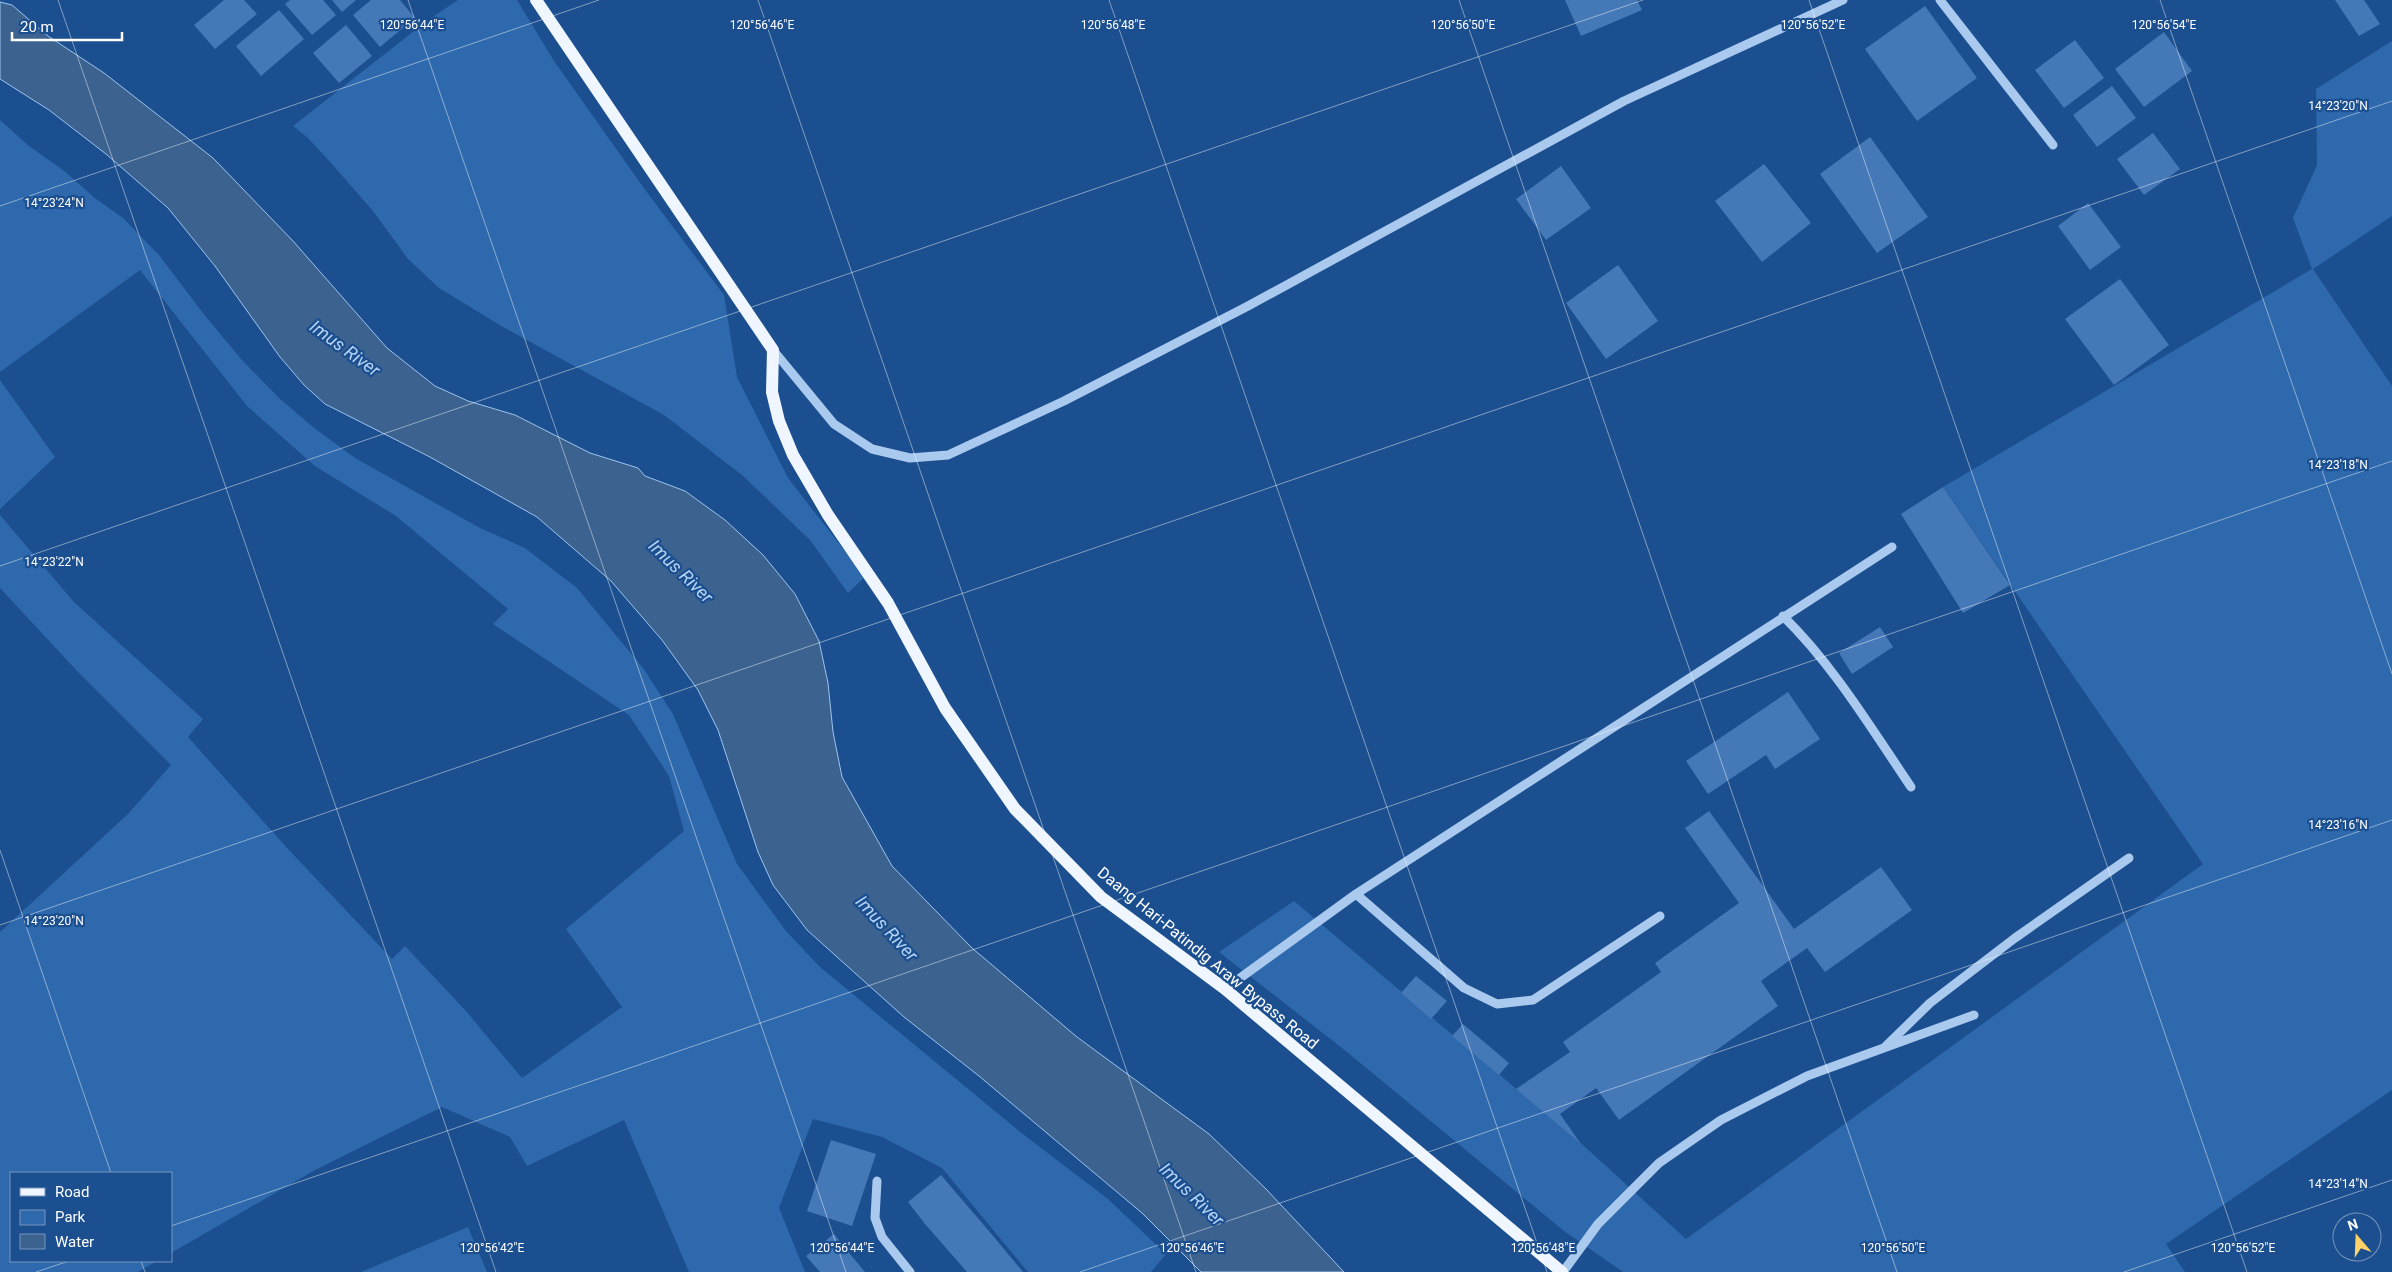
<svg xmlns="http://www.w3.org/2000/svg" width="2392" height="1272" font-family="Roboto,sans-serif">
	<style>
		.green { fill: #2e69ad }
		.water { fill: #3c6290; stroke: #9cc4f0 }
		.building { fill: #4478b7 }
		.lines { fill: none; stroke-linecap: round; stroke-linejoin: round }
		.minor { stroke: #a9c9ee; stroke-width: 9 }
		.major { stroke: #f0f6ff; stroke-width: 12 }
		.ticks { fill: none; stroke: #fff; stroke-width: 1; stroke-opacity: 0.45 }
		.labels { text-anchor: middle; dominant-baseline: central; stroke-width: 4.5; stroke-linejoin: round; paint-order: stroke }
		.street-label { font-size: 16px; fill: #fff; stroke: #1b4f8f }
		.water-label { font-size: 18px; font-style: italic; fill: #b5d3f5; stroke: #1b4f8f }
		.ticks-label { font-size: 12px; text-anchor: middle; fill: #fff; stroke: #1b4f8f; stroke-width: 4.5; stroke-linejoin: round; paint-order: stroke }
	</style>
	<rect width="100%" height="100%" fill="#1b4f8f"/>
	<path class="green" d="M458,0H517L554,61L646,191L724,295L737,377L788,478L865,577L848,593L810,540L742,475L664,415L503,327L439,288L408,259L373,211L331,163L307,137L293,126L428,20Z
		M2392,41V216L2313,269L2392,386V1090L2166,1244L2185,1272H1623L1564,1231L1347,1052L1219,952L1294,901L1583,1145L1686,1239L2203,864L1943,487L2312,269L2293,218L2317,165L2316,89Z
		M0,120L29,146L63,170L95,198L123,218L159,255L206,317L242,360L279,398L313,427L355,458L480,528L525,548L577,588L643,668L673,714L737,864L786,931L820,967L1024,1135L1108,1199L1166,1254L1151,1272H1028L942,1168L882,1137L813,1119L779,1208L805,1272H689L624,1120L527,1166L510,1137L442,1107L315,1170L171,1253V1173H11V1261H157L138,1272H0V932L128,814L171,765L77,671L0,588V515L74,602L203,719L188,737L288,849L392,959L405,946L465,1010L522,1078L622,1007L566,929L684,831L669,776L629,715L493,624L508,609L396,516L315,466L247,406L140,270L0,372Z
		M0,380L55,457L0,509Z
		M468,1227L487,1272H361Z"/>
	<path class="water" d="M0,2L12,5L48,36L104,73L213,158L293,241L387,348L435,386L468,401L515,415L590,453L638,468L645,476L685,491L725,520L763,555L795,594L819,641L828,683L833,732L842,777L892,866L972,948L1077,1037L1209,1134L1265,1188L1344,1272H1201L1142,1213L979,1076L904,1017L807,930L773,885L758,852L718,730L698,690L662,640L611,581L537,517L430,457L325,404L304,385L280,357L215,266L168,208L106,154L49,110L0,79Z"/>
	<path class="building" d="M224,0H244L257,14L215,49L194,25Z
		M290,0H323L336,15L312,35L285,4Z
		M332,0H356L342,12Z
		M371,0H400L415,18L380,47L353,15Z
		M1565,0H1637L1642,10L1581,36Z
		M2335,0H2364L2380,24L2359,36Z
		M1925,6L1977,78L1917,121L1865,49Z
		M279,10L304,39L261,76L236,46Z
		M346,25L372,56L339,83L313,53Z
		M2164,32L2192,71L2144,107L2115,69Z
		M2075,40L2104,78L2064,108L2035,70Z
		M2112,86L2136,118L2097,147L2073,115Z
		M2153,133L2180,169L2144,195L2117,159Z
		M1870,137L1928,217L1877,253L1820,174Z
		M1764,164L1811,223L1762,262L1715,201Z
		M1561,166L1591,208L1546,240L1516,199Z
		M2088,203L2121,247L2090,270L2058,226Z
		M1618,265L1658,321L1606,359L1566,303Z
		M2120,279L2169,345L2114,385L2065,319Z
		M1943,487L2010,585L1963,613L1901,514Z
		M1880,627L1893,647L1852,674L1839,653Z
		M1788,692L1820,739L1775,769L1766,755L1708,794L1686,761Z
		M1709,811L1794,929L1881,867L1912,910L1825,972L1807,948L1761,981L1778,1006L1619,1120L1596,1088L1560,1114L1581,1144L1516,1089L1570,1052L1563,1042L1661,972L1655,963L1739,903L1685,828Z
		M1416,976L1447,1001L1431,1019L1401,993Z
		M1463,1024L1509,1063L1499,1075L1452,1036Z
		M831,1140L876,1154L852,1226L807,1211Z
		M941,1175L994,1237L1023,1272H967L925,1224L908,1202Z
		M834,1234L850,1254L865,1272H820L806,1256Z"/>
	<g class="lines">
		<path class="minor" d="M1940,0L2053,145
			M773,350L834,424L872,449L910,458L948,455L1064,401L1248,306L1624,101L1843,0
			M1783,616C1834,666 1871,728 1911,787
			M1356,894L1464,988L1497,1004L1533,1000L1660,916
			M1225,989L1356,894L1892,547
			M1885,1047L1930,1003L2015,938L2129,858
			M877,1181L875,1218L882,1237L910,1272
			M1563,1272L1598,1224L1659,1163L1721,1120L1807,1076L1974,1015"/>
		<path class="major" d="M536,0L773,350L772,392L779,421L793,455L828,515L888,603L945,708L1015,809L1101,897L1225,989L1562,1272"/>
	</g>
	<path class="ticks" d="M58,0L496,1272M408,0L846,1272M758,0L1196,1272M1109,0L1547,1272M1459,0L1897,1272M1809,0L2247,1272M2160,0L2392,674M0,206L599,0M0,566L1643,0M0,850L111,1173M0,925L2392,101M171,1226L2392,461M141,1261L145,1272M36,1272L69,1261M1080,1272L2392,820M2124,1272L2392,1180"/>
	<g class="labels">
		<g class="street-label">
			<text transform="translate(1208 958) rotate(39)">Daang Hari-Patindig Araw Bypass Road</text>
		</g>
		<g class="water-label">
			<text transform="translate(345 348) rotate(36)">Imus River</text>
			<text transform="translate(681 571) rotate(44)">Imus River</text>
			<text transform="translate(887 928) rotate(47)">Imus River</text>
			<text transform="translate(1192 1194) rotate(44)">Imus River</text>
		</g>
	</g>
	<g class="ticks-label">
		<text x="412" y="29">120°56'44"E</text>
		<text x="762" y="29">120°56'46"E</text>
		<text x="1463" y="29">120°56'50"E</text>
		<text x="1813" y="29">120°56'52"E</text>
		<text x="2164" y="29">120°56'54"E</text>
		<text x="1113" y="29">120°56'48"E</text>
		<text x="2338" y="110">14°23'20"N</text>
		<text x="54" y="207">14°23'24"N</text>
		<text x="2338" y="469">14°23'18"N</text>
		<text x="54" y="566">14°23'22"N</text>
		<text x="2338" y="829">14°23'16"N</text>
		<text x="54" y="925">14°23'20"N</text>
		<text x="2338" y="1188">14°23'14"N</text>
		<text x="492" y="1252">120°56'42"E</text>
		<text x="842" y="1252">120°56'44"E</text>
		<text x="1192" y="1252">120°56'46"E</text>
		<text x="1543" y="1252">120°56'48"E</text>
		<text x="1893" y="1252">120°56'50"E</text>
		<text x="2243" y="1252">120°56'52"E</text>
	</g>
	<rect x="10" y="1172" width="162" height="90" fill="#1b4f8f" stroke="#7695bc"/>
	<rect x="20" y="1188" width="25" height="8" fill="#f0f6ff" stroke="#7695bc"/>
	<text x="55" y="1197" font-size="15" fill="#ffffff">Road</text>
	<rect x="20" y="1210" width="25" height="15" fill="#2e69ad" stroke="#7695bc"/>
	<text x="55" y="1222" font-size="15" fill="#ffffff">Park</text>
	<rect x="20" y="1234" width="25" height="15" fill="#3c6290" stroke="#7695bc"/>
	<text x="55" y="1247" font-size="15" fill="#ffffff">Water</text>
	<g transform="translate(2357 1237) rotate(341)"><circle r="24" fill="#1b4f8f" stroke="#7695bc"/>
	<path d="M0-4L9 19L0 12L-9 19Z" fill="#ffd166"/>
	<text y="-8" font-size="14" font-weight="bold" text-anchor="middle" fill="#ffffff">N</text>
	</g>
	<path d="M12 32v8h110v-8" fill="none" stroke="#ffffff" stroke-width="2.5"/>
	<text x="20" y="32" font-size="15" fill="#ffffff" stroke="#1b4f8f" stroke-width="4" paint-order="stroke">20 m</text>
</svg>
